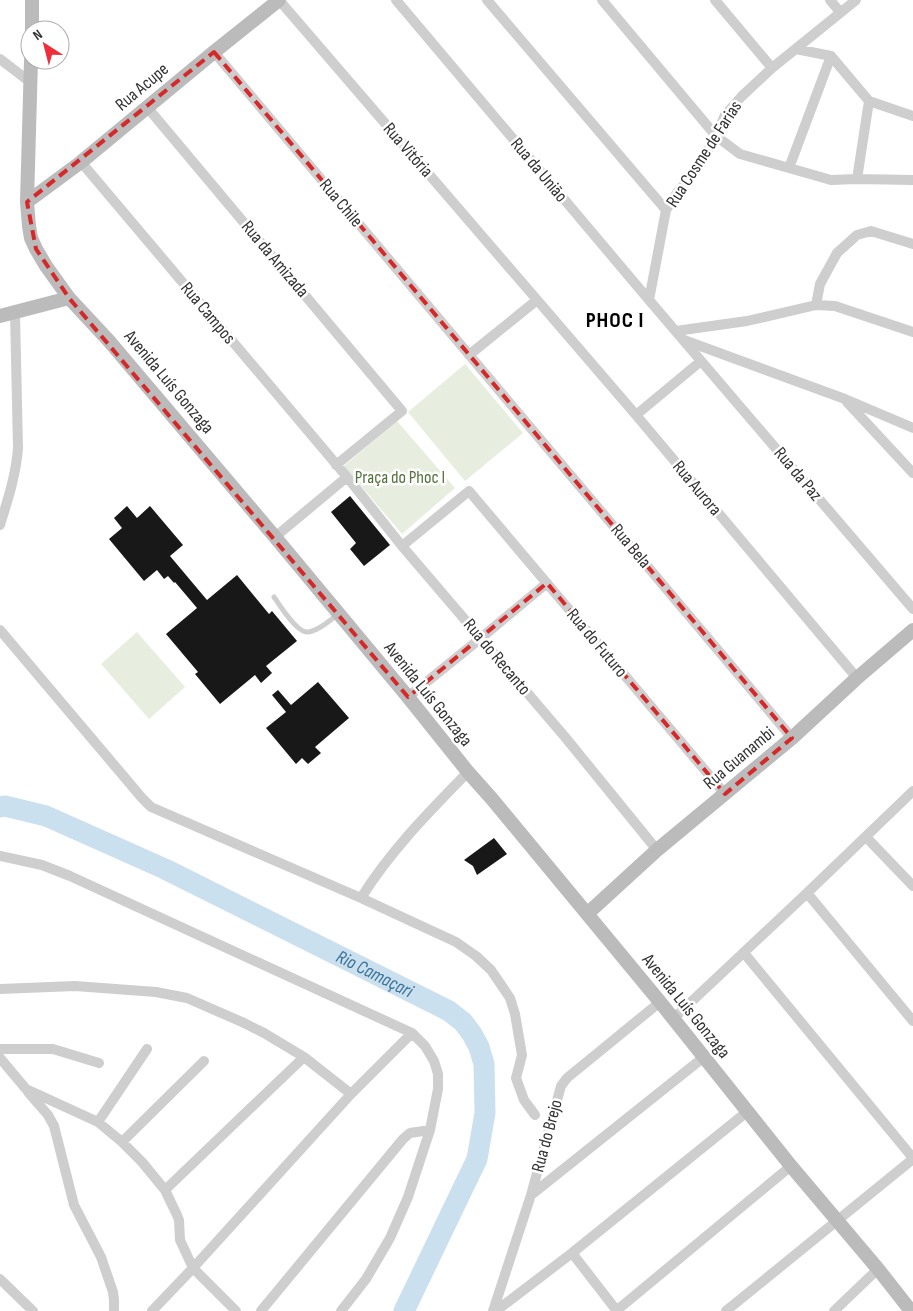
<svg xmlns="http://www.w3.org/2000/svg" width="913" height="1311" font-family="'Sofia Sans Condensed',sans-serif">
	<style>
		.green { fill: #e7eedf }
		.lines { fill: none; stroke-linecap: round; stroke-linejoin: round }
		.river { stroke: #cbe0ef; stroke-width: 21 }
		.building { fill: #181818 }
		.lane { stroke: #cecece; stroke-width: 5 }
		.street { stroke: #cecece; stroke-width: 10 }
		.secondary { stroke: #bbb; stroke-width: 14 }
		.marked { fill: none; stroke: #d62828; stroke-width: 4; stroke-dasharray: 10 6; stroke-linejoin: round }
		.labels { text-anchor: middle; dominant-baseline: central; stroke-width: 5; stroke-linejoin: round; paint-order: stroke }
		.street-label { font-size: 18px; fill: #313131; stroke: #fff }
		.park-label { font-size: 18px; fill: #54703b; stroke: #fff }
		.water-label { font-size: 19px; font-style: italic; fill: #3a7398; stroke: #fff }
		.district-label { font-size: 22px; font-weight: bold; letter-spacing: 1px; fill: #000; stroke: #fff }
	</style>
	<rect width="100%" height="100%" fill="#fff"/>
	<path class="green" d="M465,364L523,433L465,481L408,412Z
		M397,421L455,488L402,534L344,466Z
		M137,632L185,687L149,719L101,664Z"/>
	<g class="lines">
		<path class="river" id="s1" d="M0,807L5,806L46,816L165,869L449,1011L463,1022L472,1034L479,1047L484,1064L485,1113L477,1159L404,1311"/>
	</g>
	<path class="building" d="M350,496L390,545L364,566L350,549L356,543L331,512Z
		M127,506L137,518L150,506L183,545L170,556L207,600L237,575L269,614L272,611L297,641L266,666L272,673L261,683L255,675L220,704L195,674L198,672L166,634L197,608L175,582L174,583L168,576L164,579L157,570L144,581L109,539L122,528L114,518Z
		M318,682L349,718L315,747L321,753L308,764L302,758L296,764L266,728L286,712L272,695L278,690L291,705Z
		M494,838L507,854L477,875L473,866L464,860Z"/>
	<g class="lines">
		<path class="lane" d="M274,597C280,606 296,631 306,632C316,633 331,620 338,614"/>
		<path class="street" d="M279,0L636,415L857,678
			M396,0L649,300L913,609
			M487,0L666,210
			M602,0L716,136L740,154L831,180L857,179
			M715,0L772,68
			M830,0L840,12
			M796,49L831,56L869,101L857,179L913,180
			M214,52L792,738
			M0,59L30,82
			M869,101L913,116
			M147,107L402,411L336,465
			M81,162L347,477L402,546L565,737L657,850
			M789,168L831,56
			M649,300L666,210L677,193L697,169L716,136L725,115L742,96L772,68L856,0
			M816,305L820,284L837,253L857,235L871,231L913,244
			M676,331L747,321L816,305L835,306L913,332
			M684,340L845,399L913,428
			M469,355L537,300
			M847,402L913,473
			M636,415L701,361
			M0,525C8,499 16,475 18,448L15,313
			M275,537L347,477
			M402,546L469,491L725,794
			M0,630L142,798L151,807L361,898L456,942L476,956L491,970L510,998L515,1014L522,1055L516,1078L524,1100L535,1115
			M408,697L481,638L547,583
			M866,837L913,886
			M0,856L42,865L70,876L412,1033L425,1046L434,1061L438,1074V1089L430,1130L408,1197L390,1238L366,1279L341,1311
			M807,893L913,1021
			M361,898C391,850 429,812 468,772
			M744,953L913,1158
			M0,989L75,986L156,992L187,998L242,1022L264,1033L304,1057L351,1094
			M673,1019L807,893L913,791
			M0,1049H53L99,1063
			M0,1058L26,1089L98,1122L122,1142L142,1162L165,1190L177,1215L179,1220L180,1240L193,1268L236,1311
			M28,1092L48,1115L54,1126L74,1205L101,1257L113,1292L114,1300V1311
			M98,1122L147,1049
			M122,1142L204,1061
			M165,1190L304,1057
			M531,1195L704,1057
			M572,1253L617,1311
			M0,1279L33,1311
			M152,1311L193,1268L351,1094L412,1033
			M261,1311L403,1139L410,1133L430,1130
			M493,1311L531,1195L561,1086L567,1078L660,1002
			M496,1311L572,1253L748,1111
			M616,1311L791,1166
			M726,1311L913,1159
			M834,1311L878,1269"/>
		<path class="secondary" d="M32,30V0
			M31,60L27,202L29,226L31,238L36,249L46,266L69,298L109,341L275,537L408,697L468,772L492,799L660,1002L791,1166L878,1269L911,1311
			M27,202L81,162L214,52L279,0
			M0,316L69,298
			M587,914L657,850L792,738L857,678L913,630"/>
	</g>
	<path class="marked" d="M214,52L792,738L725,794L547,583L408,697L69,298L36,249L27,202Z"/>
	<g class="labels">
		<g class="street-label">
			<text transform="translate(142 87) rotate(-40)">Rua Acupe</text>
			<text transform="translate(408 150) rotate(49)">Rua Vitória</text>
			<text transform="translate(704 154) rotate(-57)">Rua Cosme de Farias</text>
			<text transform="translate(539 170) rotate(50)">Rua da União</text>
			<text transform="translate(341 203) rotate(50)">Rua Chile</text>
			<text transform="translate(275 259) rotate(50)">Rua da Amizada</text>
			<text transform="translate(208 313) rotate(50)">Rua Campos</text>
			<text transform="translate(169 382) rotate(50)">Avenida Luís Gonzaga</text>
			<text transform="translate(798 474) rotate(50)">Rua da Paz</text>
			<text transform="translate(697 488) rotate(50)">Rua Aurora</text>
			<text transform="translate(631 546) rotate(50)">Rua Bela</text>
			<text transform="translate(597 643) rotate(50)">Rua do Futuro</text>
			<text transform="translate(497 657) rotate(50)">Rua do Recanto</text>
			<text transform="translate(428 694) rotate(51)">Avenida Luís Gonzaga</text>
			<text transform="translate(739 758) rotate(-40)">Rua Guanambi</text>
			<text transform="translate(686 1006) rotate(51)">Avenida Luís Gonzaga</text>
			<text transform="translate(547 1136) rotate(-75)">Rua do Brejo</text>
		</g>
		<g class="park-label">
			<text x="400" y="477">Praça do Phoc I</text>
		</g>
		<g class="water-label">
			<text stroke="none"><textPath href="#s1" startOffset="412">Rio Camaçari</textPath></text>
		</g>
		<g class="district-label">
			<text x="615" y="320">PHOC I</text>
		</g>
	</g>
	<g transform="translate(45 45) rotate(324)"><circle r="24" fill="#ffffff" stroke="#adadad"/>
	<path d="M0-4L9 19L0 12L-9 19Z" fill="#ee2e3b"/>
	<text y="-8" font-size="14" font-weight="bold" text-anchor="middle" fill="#313131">N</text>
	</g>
</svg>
